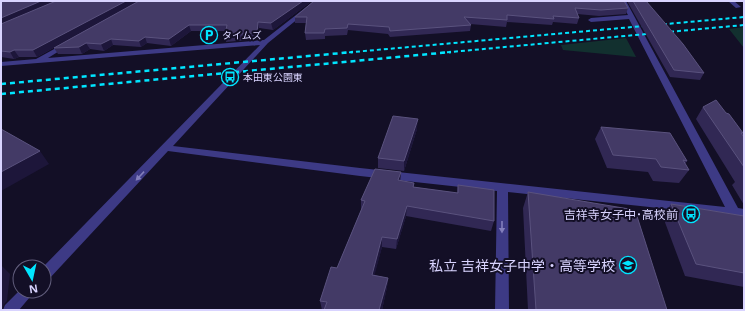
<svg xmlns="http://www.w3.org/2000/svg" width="745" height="311" font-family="'Noto Sans','Noto Sans JP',sans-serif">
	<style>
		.green { fill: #12302f }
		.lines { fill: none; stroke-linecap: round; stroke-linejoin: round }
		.minor { fill: #3d3a85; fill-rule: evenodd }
		.rail-far1 { stroke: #00e5ff; stroke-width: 2; stroke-dasharray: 4 3; stroke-linecap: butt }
		.rail { stroke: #00e5ff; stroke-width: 2.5; stroke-dasharray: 5 4; stroke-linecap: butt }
		.wall { fill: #312854 }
		.shaded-wall { fill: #1d163a }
		.building { fill: #433a66; stroke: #5a527e }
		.oneway { fill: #837fbc }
		.labels { text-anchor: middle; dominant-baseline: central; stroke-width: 4; stroke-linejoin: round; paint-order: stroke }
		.far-poi-label { font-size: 10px; fill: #d9d4ff; stroke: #130f26; text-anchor: start }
		.poi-label { font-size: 12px; fill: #d9d4ff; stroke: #130f26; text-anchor: end }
		.near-poi-label { font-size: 14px; fill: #d9d4ff; stroke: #130f26; text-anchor: end }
	</style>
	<rect width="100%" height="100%" fill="#130f26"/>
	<path class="green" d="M744,27V48L729,29Z
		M626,38L636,57L563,50L561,45Z"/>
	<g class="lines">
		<path class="minor" d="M314,1H320L268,43L173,146L360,168L725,207L629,19L591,22L588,20L591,18L628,15L620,1H626L738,208L744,209V217L508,192L509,310H495L497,191L360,176L168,151L49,279L44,281L43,267L260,45L1,66V62L36,59L67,42L70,44L69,45L48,58L264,40Z
			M728,1H734L741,7L736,8Z
			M20,290L35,291L19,310H3L5,305Z"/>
		<path class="rail-far1" d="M342,53L744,17
			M440,53L744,25"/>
		<path class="rail" d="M1,84L353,52
			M1,94L451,52"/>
	</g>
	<path class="wall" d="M1,1H312L273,30L259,28L258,39L226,42L225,35L226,31H191L171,46L147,43L141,47L113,45L104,51L90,49L82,54H58L54,48L79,34L37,57H19L14,59L1,57Z
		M314,1L628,8L626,14L599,16L577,14L579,18L577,24L553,22L552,25L507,22L506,27L470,24L471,25L470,31L390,37L388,34L348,30L347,35L325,36V39L306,40L305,33L306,23H295V17Z
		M627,1H646L704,73L700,80L670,77Z
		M703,107L743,133L742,135L744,137V205L732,185L735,182L696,119Z
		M601,127L687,161L685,164L689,170L679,183L653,181L648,172L607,168L595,139Z
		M417,129L404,171L378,168V158Z
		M401,172L400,181L414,183V187L457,193L458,185L494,221L491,231L406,216L396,249L382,247L374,275L388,278L387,287L382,310H322L320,301L337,268L361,210V200Z
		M528,192L667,310H528L523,208Z
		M671,204L744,216V287L685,276L663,217Z"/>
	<path class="shaded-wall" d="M41,1H56L1,26V18Z
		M126,1H139L37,57L33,50Z
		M303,1H312L273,30L271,23Z
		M258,22L259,28L258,39L257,33Z
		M189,25L191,31L171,46L169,39Z
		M145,37L147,43L141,47L139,41Z
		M111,39L113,45L104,51L101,44Z
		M86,43L90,49L82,54L79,47Z
		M14,50L19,57L14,59L10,52Z
		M418,119L417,129L404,171V161Z
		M40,151L49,164L1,191V172Z
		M401,172L400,182L398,180Z
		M407,206L406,216L396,249L397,239Z
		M382,237V247L372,285V275Z
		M1,265L10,274L7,301L4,304L2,310H1Z
		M388,278L387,287L382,310H379Z"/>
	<path class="building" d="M1,1H41L1,18Z
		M56,1H126L33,50H14L10,52L1,51V24Z
		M139,1H303L271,23L258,22L257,33L225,35L227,25H189L169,39L145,37L139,41L111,39L101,44L86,43L79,47L54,48Z
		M314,1H624L628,8L601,10L575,8L579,18L553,16L554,19L507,15V20L464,17L471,25L390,31L389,27L348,24L347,28L325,29L324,33H305L307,17H295Z
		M633,1H646L683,44L704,73L674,70Z
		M716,100L726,113L729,114L743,133H741L744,137V167L703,107Z
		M393,116L418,119L404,161L378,158Z
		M601,127L670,133L687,161L683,160L689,170L661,167L656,159L613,155Z
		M1,129L40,151L1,172Z
		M375,169L401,172L398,180L414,183L413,187L458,193V185L494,190V221L407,206L397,239L382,237L372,275L388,278L379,310H324L327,302L320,301L331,267L337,268L365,201L361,200Z
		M528,192L635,210L667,310H536Z
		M671,204L744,216V273L696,264Z"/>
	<defs><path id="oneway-solid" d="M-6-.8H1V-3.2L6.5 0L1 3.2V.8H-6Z"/></defs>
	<g class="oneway">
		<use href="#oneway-solid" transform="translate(140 176) rotate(133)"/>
		<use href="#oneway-solid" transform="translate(502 227) rotate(90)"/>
	</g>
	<defs>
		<g id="parking-ring" transform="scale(0.9)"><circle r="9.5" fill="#130f26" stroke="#00e5ff" stroke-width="1.5"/><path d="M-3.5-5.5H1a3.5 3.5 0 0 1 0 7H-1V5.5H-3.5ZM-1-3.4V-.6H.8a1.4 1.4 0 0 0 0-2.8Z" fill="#00e5ff"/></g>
		<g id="bus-ring" transform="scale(0.9)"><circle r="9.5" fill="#130f26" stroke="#00e5ff" stroke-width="1.5"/><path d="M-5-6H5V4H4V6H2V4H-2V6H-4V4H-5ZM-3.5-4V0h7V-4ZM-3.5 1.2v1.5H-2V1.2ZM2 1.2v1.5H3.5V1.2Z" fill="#00e5ff"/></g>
		<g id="school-ring" transform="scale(0.9)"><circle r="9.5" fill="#130f26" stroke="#00e5ff" stroke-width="1.5"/><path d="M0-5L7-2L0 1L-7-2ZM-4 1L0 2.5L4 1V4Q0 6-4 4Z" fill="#00e5ff"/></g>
	</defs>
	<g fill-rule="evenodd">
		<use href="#parking-ring" x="209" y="35"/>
		<use href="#bus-ring" x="230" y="77"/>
		<use href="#bus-ring" x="691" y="214"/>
		<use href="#school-ring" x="628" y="265"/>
	</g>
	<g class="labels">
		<g class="far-poi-label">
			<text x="222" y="35">タイムズ</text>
			<text x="243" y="77">本田東公園東</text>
		</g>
		<g class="poi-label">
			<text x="678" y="214">吉祥寺女子中･高校前</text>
		</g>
		<g class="near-poi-label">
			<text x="615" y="265">私立 吉祥女子中学・高等学校</text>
		</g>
	</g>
	<rect width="745" height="311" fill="none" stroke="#d9d4ff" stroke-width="4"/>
	<g transform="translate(32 279) rotate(171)"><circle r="19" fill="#130f26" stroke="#625e7d"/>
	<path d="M0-3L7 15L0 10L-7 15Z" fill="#00e5ff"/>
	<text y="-6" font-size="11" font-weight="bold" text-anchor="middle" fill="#d9d4ff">N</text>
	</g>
</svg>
